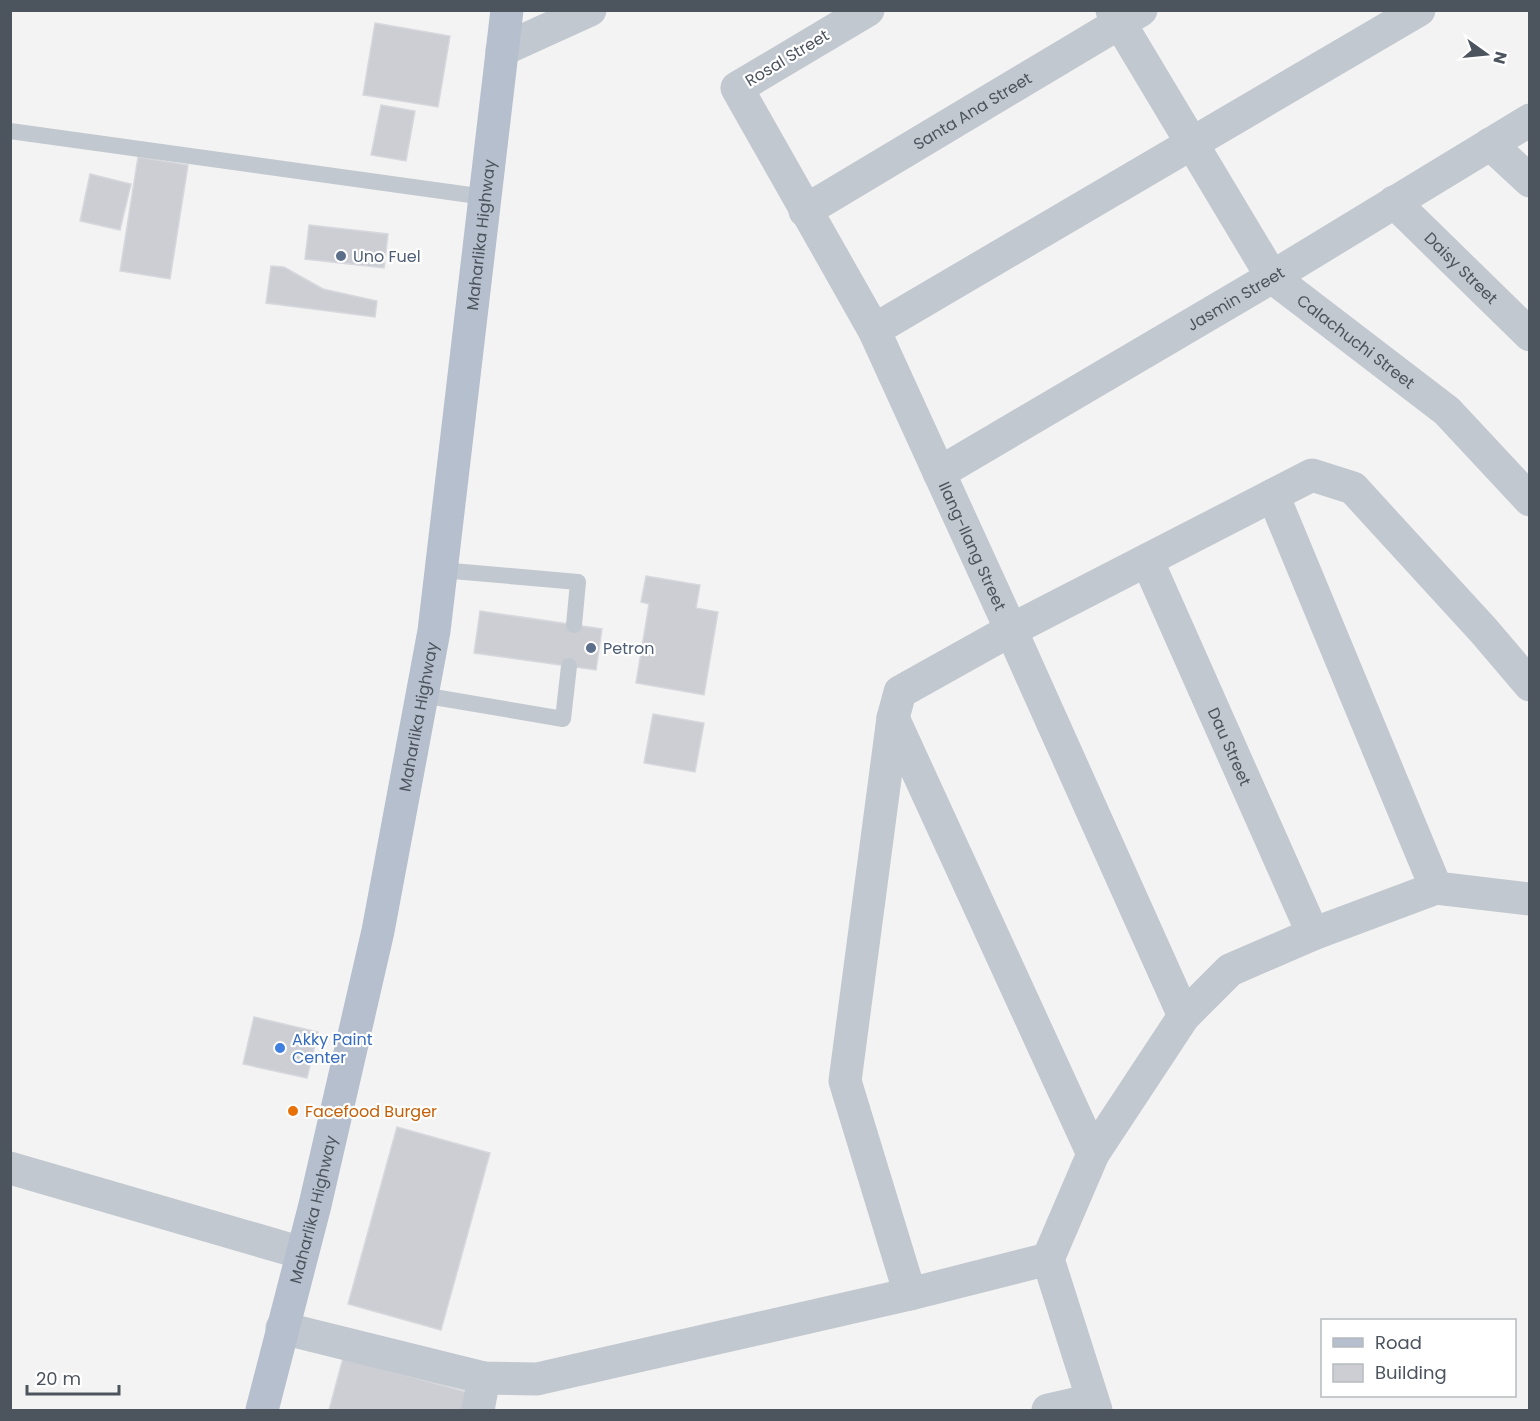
<svg xmlns="http://www.w3.org/2000/svg" width="1540" height="1421" font-family="Poppins,sans-serif">
	<style>
		.building { fill: #cdced4; stroke: #d7d8dd; stroke-width: 1.5 }
		.lines { fill: none; stroke-linecap: round; stroke-linejoin: round }
		.lane { stroke: #c2c8cf; stroke-width: 16 }
		.street { stroke: #c2c8cf; stroke-width: 33 }
		.primary { stroke: #b6bfcd; stroke-width: 33 }
		.service-dot { fill: #5c6f8a; stroke: #fff; stroke-width: 2 }
		.shop-dot { fill: #3f7fe0; stroke: #fff; stroke-width: 2 }
		.food-dot { fill: #e8710a; stroke: #fff; stroke-width: 2 }
		.labels { text-anchor: middle; dominant-baseline: central; stroke-width: 4.5; stroke-linejoin: round; paint-order: stroke }
		.street-label { font-size: 16px; fill: #4c545e; stroke: #fff }
		.service-label { font-size: 16px; fill: #4e5e75; stroke: #fff; text-anchor: start }
		.shop-label { font-size: 16px; fill: #366cbe; stroke: #fff; text-anchor: start }
		.food-label { font-size: 16px; fill: #c56008; stroke: #fff; text-anchor: start }
	</style>
	<rect width="100%" height="100%" fill="#f4f3f3"/>
	<path class="building" d="M375,23L450,36L438,107L363,95Z
		M381,105L415,111L406,161L371,155Z
		M138,157L188,165L170,279L120,271Z
		M90,174L131,184L120,230L80,221Z
		M309,225L388,234L384,268L305,259Z
		M271,266L284,267L323,289L377,301L375,317L266,303Z
		M646,576L700,585L696,608L718,612L704,695L636,683L649,604L641,602Z
		M480,611L602,629L596,670L474,653Z
		M653,714L704,723L695,772L644,763Z
		M254,1017L318,1032L307,1078L243,1064Z
		M397,1127L490,1153L441,1330L348,1304Z
		M343,1358L474,1394L469,1410H329Z"/>
	<g class="lines">
		<path class="lane" d="M10,131L485,197
			M441,570L578,582L574,625
			M422,695L563,719L569,666"/>
		<g class="street">
			<path id="s1" d="M868,10L737,88L874,330L1011,630L1184,1016"/>
			<path id="s2" d="M1112,10L1272,277L1447,411L1530,500"/>
			<path d="M502,50L590,10"/>
			<path d="M1490,144L1530,181"/>
			<path id="s3" d="M1394,202L1530,335"/>
			<path id="s4" d="M805,211L1141,10"/>
			<path d="M874,330L1419,10"/>
			<path id="s5" d="M939,473L1272,277L1530,120"/>
			<path d="M1273,495L1436,888"/>
			<path id="s6" d="M1147,560L1313,934"/>
			<path d="M893,718L1093,1154"/>
			<path d="M10,1168L302,1253"/>
			<path d="M910,1294L845,1081L893,718L900,692L1011,630L1312,475L1353,488L1484,631L1530,685"/>
			<path d="M282,1328L484,1378L537,1379L910,1294L1048,1259"/>
			<path d="M478,1410L484,1378"/>
			<path d="M1048,1410L1092,1400"/>
			<path d="M1096,1410L1048,1259L1093,1154L1184,1016L1230,970L1313,934L1436,888L1530,899"/>
		</g>
		<path class="primary" id="s7" d="M262,1410L315,1205L378,931L434,631L507,10"/>
	</g>
	<g class="service-dot">
		<circle cx="341" cy="256" r="6"/>
		<circle cx="591" cy="648" r="6"/>
	</g>
	<circle class="shop-dot" cx="280" cy="1048" r="6"/>
	<circle class="food-dot" cx="293" cy="1111" r="6"/>
	<g class="labels">
		<g class="street-label">
			<text transform="translate(787 58) rotate(-31)">Rosal Street</text>
			<text stroke="none"><textPath href="#s4" startOffset="195">Santa Ana Street</textPath></text>
			<text stroke="none"><textPath href="#s7" startOffset="1197">Maharlika Highway</textPath></text>
			<text stroke="none"><textPath href="#s3" startOffset="94">Daisy Street</textPath></text>
			<text stroke="none"><textPath href="#s5" startOffset="344">Jasmin Street</textPath></text>
			<text stroke="none"><textPath href="#s2" startOffset="417">Calachuchi Street</textPath></text>
			<text stroke="none"><textPath href="#s1" startOffset="668">Ilang-Ilang Street</textPath></text>
			<text stroke="none"><textPath href="#s7" startOffset="711">Maharlika Highway</textPath></text>
			<text stroke="none"><textPath href="#s6" startOffset="204">Dau Street</textPath></text>
			<text stroke="none"><textPath href="#s7" startOffset="207">Maharlika Highway</textPath></text>
		</g>
		<g class="service-label">
			<text x="353" y="256">Uno Fuel</text>
			<text x="603" y="648">Petron</text>
		</g>
		<g class="shop-label">
			<text x="292" y="1039">Akky Paint<tspan x="292" dy="18">Center</tspan></text>
		</g>
		<g class="food-label">
			<text x="305" y="1111">Facefood Burger</text>
		</g>
	</g>
	<rect width="1540" height="1421" fill="none" stroke="#4c545e" stroke-width="24"/>
	<rect x="1321" y="1319" width="195" height="78" fill="#ffffff" stroke="#b7bbbf" stroke-width="1.5"/>
	<rect x="1333" y="1338" width="30" height="9" fill="#b6bfcd" stroke="#b7bbbf" stroke-width="1.5"/>
	<text x="1375" y="1349" font-size="18" fill="#4c545e">Road</text>
	<rect x="1333" y="1364" width="30" height="18" fill="#cdced4" stroke="#b7bbbf" stroke-width="1.5"/>
	<text x="1375" y="1379" font-size="18" fill="#4c545e">Building</text>
	<g transform="translate(1486 54) rotate(105)" stroke="#ffffff" stroke-width="4.5" paint-order="stroke">
	<path d="M0-4.5L10 22L0 15L-10 22Z" fill="#4c545e"/>
	<text y="-9" font-size="16" font-weight="bold" text-anchor="middle" fill="#4c545e">N</text>
	</g>
	<path d="M27 1385v9h92v-9" fill="none" stroke="#4c545e" stroke-width="3"/>
	<text x="36" y="1385" font-size="18" fill="#4c545e" stroke="#ffffff" stroke-width="4.5" paint-order="stroke">20 m</text>
</svg>
